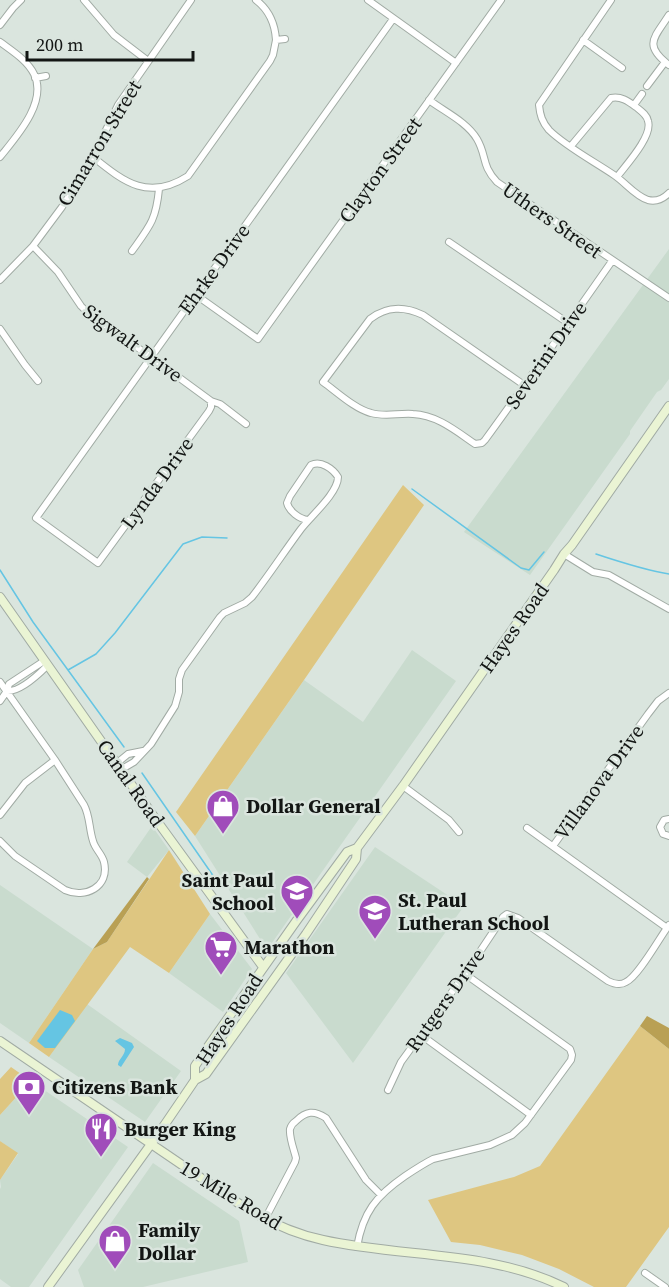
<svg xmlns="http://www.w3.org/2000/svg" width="669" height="1287" font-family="'Source Serif 4',serif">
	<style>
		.built { fill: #c9dbce }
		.green { fill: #dec681 }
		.forest { fill: #b9a054 }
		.water { fill: #65c5e3 }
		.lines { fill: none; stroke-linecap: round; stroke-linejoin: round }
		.stream { stroke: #65c5e3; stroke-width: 1.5 }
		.street-casing { stroke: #a1aba4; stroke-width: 8 }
		.secondary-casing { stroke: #a1aba4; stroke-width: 10 }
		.street { stroke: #fff; stroke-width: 6 }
		.secondary { stroke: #eaf4d4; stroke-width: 8 }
		.labels { text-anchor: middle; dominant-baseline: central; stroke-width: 5; stroke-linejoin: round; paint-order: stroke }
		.street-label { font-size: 20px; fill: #131614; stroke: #dae5de }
		.poi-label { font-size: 20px; font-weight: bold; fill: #131614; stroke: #dae5de; text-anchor: start }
	</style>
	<rect width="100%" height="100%" fill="#dae5de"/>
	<path class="built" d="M669,249V379L661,390L657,392L630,431V434L530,575L464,532Z
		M412,650L456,681L267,950L195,836L304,680L363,722Z
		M152,826L169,850L147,877L127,862Z
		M375,847L464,906L353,1063L286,973Z
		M0,885L93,949L29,1043L0,1023Z
		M210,914L252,969L223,1012L169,973Z
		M87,1004L181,1071L145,1122L49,1057Z
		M31,1081L128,1147L29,1287H11L0,1279V1189L1,1187L0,1180L18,1154L0,1141V1115Z
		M153,1163L239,1221L248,1262L143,1287H84L78,1270Z"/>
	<path class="green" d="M403,485L424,505L304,680L195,836L176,812Z
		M169,850L210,914L169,973L130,947L49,1057L29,1043L93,949L107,942Z
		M640,1026L669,1049V1227L626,1287H594L559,1269L522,1255L480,1245L451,1242L428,1200L514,1177L540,1166Z
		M11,1067L31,1081L0,1115V1079Z
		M0,1141L18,1153L0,1180Z"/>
	<path class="forest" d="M147,877L149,879L107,942L93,949Z
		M647,1016L669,1028V1049L640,1026Z"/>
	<path class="water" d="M60,1010L72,1015L75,1021L55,1048H45L37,1041Z
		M120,1038L132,1043L134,1047L121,1067L118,1065C118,1059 125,1056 125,1049L115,1041Z"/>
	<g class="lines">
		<path class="stream" d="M412,489L521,568L529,570L544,552
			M596,554C620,562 644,570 669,574
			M0,570L33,622L124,747
			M68,670L96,654L115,633L183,544L202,537L227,538
			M142,773L214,877"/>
		<g class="street-casing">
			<path id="street" d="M84,0L114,35L148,61
				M256,0C269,10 275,23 276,40L285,39
				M368,0L456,63
				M611,0L539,105C540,115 542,122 549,130C565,146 595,162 614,175C626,183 635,196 648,200C656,202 663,199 669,193
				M669,15C654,38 643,45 669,65
				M0,25L13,8L21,0
				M583,40L622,68
				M0,42C12,51 27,60 34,74C48,102 16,137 0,157
				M35,78L46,76
				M647,86L665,62
				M429,100C445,112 467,122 477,139C487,156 481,165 497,182L669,298
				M634,105L642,94
				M571,146L611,98C621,96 628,101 636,107C641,111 647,115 648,121C653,136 626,165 617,177
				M93,157C125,183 149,201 188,176L270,61L273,55L276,40
				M449,242L568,323
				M33,246L58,272L81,306L89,314L151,357L211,401L220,404L246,424
				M132,251C150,226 156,220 159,189
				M0,280L33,246L62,207L93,157L118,105L191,0
				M196,295L258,339L501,0
				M0,329L25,365L38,381
				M524,385L423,315C404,306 387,306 370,319L323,382C337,392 355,409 371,413C385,417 398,413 413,414C437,415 456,431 475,444L482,443L485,440C528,381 570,321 612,261
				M211,401V407L209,411L98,563L36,518L393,19
				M564,554L593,572L609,575L669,609
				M44,661L9,684L7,691C20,692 38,675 47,666
				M0,682L55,760L84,805C90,816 89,829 93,841C95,849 102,854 104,862C110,887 85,899 65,890L15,856L0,841
				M0,701L7,691
				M117,763L128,754L143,751
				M122,769L134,762L151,744L175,706L179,692V679L182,670L220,617L224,613L245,603L252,597C269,575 284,552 301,529C311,516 338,493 338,477C333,469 321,460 311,465L290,496L287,503C289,511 299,519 308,520
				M403,786L449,820L459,832
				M0,815L25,783L55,760
				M669,819L664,820L660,827L663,834L669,836
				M527,828L667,928
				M553,846L648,714L658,701L669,693
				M421,1035L531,1115
				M388,1090L401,1062L465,974L503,917L507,914L518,918L608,981C614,984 620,986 626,982C638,977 660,937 669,925
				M265,1219L295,1162L296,1158C294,1150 289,1137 290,1129C291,1125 293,1123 296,1121C306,1111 314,1110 326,1118L366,1180L381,1195
				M357,1247C363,1212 376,1196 405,1176C414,1170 423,1164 433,1159L490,1145L512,1135L525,1123L571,1060L572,1055L570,1049L465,974
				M645,1273L665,1287"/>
		</g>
		<g class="secondary-casing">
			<path id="secondary" d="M0,597L157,821L263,967
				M0,1041L232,1199C260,1218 290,1233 323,1240C404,1258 488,1250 564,1287
				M195,1080V1066L207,1048L297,920L347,852L357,848
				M48,1287L159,1133L195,1080L206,1074L306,934L356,859L357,848L403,786L554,570L564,554L572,545L669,406"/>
		</g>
		<use href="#street" class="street"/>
		<use href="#secondary" class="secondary"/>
	</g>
	<defs>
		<g id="shop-pin" transform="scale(1.725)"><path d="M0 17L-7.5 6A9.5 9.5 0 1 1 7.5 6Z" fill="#a04cba" stroke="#dae5de"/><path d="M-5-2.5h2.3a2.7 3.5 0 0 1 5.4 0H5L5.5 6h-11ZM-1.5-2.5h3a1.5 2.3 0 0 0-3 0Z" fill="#fff"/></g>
		<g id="school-pin" transform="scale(1.725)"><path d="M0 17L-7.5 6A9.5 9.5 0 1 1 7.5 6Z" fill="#a04cba" stroke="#dae5de"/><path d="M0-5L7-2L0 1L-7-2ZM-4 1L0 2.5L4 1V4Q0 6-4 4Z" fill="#fff"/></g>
		<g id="supermarket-pin" transform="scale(1.725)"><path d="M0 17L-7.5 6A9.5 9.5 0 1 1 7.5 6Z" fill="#a04cba" stroke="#dae5de"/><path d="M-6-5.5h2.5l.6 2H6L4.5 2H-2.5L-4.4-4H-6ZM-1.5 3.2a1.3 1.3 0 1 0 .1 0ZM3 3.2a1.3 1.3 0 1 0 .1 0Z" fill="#fff"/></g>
		<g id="bank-pin" transform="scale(1.725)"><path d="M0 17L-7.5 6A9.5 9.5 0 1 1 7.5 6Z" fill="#a04cba" stroke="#dae5de"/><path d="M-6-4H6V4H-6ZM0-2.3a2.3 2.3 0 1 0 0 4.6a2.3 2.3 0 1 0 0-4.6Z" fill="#fff"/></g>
		<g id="restaurant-pin" transform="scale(1.725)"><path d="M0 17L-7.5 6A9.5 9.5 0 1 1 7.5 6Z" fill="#a04cba" stroke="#dae5de"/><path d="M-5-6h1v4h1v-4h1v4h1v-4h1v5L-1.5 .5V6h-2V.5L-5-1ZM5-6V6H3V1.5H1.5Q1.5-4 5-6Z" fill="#fff"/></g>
	</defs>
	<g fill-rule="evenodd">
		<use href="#shop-pin" x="223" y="806"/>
		<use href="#school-pin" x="297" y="891"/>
		<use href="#school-pin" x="375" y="911"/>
		<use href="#supermarket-pin" x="221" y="947"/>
		<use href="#bank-pin" x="29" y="1087"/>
		<use href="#restaurant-pin" x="101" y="1129"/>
		<use href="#shop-pin" x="115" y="1241"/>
	</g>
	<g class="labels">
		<g class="street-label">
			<text transform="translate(99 143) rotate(-59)">Cimarron Street</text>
			<text transform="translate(380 170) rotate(-54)">Clayton Street</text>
			<text transform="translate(552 220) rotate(35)">Uthers Street</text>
			<text transform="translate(214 269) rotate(-54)">Ehrke Drive</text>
			<text transform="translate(133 343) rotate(36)">Sigwalt Drive</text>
			<text transform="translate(546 355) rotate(-55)">Severini Drive</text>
			<text transform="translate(157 483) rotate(-54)">Lynda Drive</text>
			<text transform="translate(514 628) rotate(-55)">Hayes Road</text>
			<text transform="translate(599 782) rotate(-54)">Villanova Drive</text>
			<text transform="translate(131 783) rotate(55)">Canal Road</text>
			<text transform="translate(445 1000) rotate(-55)">Rutgers Drive</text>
			<text transform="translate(229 1019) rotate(-57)">Hayes Road</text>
			<text transform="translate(231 1195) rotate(31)">19 Mile Road</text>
		</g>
		<g class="poi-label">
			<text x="246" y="806">Dollar General</text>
			<text x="274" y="880" text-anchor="end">Saint Paul<tspan x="274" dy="23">School</tspan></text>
			<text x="398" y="900">St. Paul<tspan x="398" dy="23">Lutheran School</tspan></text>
			<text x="244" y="947">Marathon</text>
			<text x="52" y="1087">Citizens Bank</text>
			<text x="124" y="1129">Burger King</text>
			<text x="138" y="1230">Family<tspan x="138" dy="23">Dollar</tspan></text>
		</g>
	</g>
	<path d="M27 51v9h166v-9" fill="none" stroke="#131614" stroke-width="3"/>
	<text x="36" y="51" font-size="18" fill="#131614" stroke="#dae5de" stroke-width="4.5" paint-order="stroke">200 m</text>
</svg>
